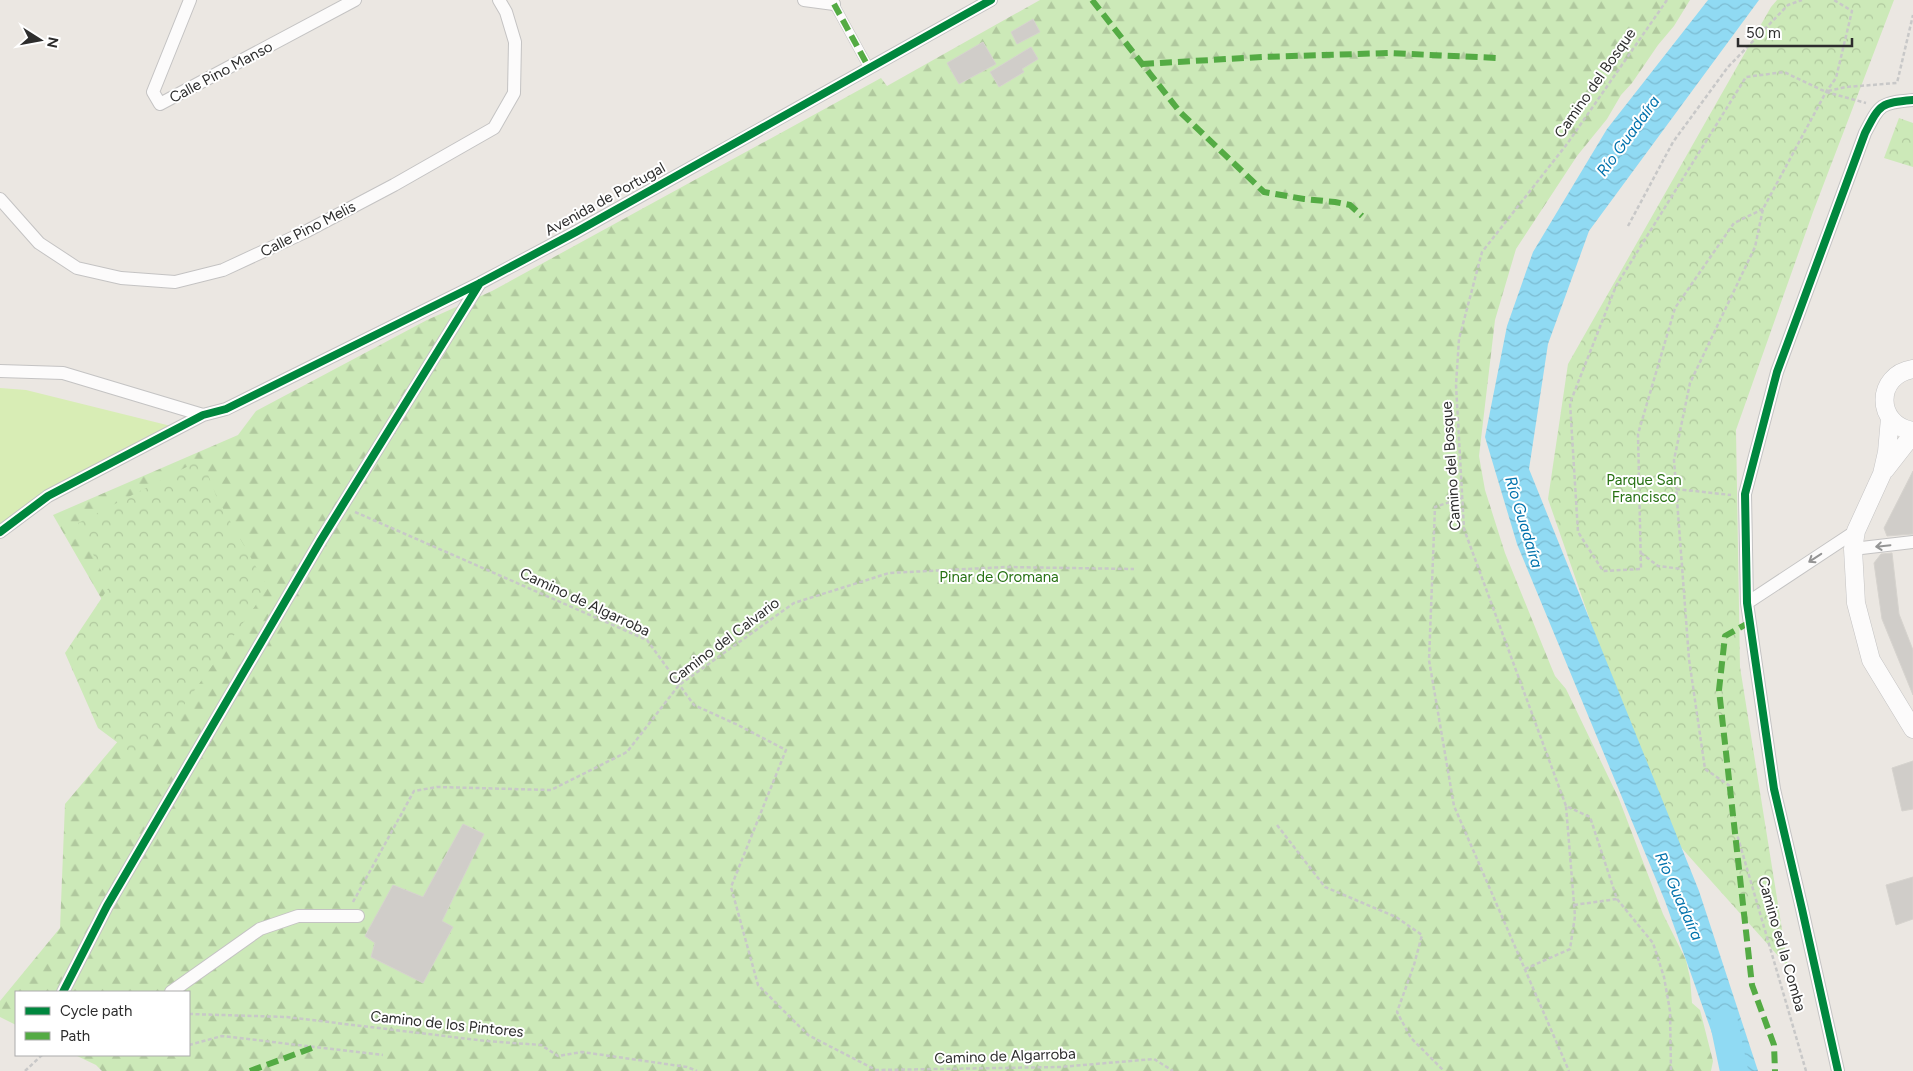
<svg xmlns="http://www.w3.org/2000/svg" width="1913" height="1071" font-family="Figtree,sans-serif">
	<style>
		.forest { fill: url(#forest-firs) }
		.park { fill: url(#park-crowns) }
		.pitch { fill: #d8edb5 }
		.water { fill: url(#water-waves) }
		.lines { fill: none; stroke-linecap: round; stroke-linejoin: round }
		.river { stroke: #90daf3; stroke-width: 28 }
		.building { fill: #d0cdc9; stroke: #d6d3ce }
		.pedestrian-casing { stroke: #c4c3c3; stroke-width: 10 }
		.minor-casing { stroke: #c4c3c3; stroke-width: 14 }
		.secondary-casing { stroke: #c4c3c3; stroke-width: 19 }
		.path { stroke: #c8c8c8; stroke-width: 2.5; stroke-dasharray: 4 2.5; stroke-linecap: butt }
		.pedestrian { stroke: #fcfbfb; stroke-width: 9 }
		.minor { stroke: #fcfbfb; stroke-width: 12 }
		.secondary { stroke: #fcfbfb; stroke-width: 18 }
		.quiet { stroke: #54ab44; stroke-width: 6; stroke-dasharray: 12 6; stroke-linecap: butt }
		.cycleway-casing { stroke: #fff; stroke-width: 11 }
		.cycleway { stroke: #00873e; stroke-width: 8 }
		.oneway { stroke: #949494 }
		.labels { text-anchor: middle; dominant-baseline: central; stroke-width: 4; stroke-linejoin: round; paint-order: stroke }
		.street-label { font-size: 15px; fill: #2d2d2d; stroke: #fff }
		.park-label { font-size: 15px; fill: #287214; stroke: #fff }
		.water-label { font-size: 16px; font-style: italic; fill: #0172ac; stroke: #fff }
	</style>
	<defs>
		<pattern id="forest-firs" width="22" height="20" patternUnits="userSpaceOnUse" patternTransform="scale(1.25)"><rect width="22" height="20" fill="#cce9b8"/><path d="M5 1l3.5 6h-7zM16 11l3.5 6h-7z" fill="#b0c89e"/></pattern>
		<pattern id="park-crowns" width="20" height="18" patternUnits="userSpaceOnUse" patternTransform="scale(1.25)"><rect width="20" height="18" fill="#cce9b8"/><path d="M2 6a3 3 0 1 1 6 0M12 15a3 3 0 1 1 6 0" fill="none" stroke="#b0c89e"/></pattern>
		<pattern id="water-waves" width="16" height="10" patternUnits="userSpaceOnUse" patternTransform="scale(1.25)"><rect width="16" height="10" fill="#90daf3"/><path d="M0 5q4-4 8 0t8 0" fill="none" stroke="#7cbbd1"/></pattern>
	</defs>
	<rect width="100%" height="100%" fill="#ebe7e2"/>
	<path class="forest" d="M1040,0H1690L1674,26L1658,45L1632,83L1621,95L1607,119L1577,156L1516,249L1495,320L1479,456L1485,490L1505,553L1550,664L1555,676L1566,689L1619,799L1663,914L1686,960L1690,978L1692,1003L1700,1010L1713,1061L1711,1071H102L96,1065L75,1055H189V992H16V1025L0,1017V1001L60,928L65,804L157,695L53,515L238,435L256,411L427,320L492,291L881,78L887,86Z"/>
	<path class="park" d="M1777,0H1894L1813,212L1736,430L1740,667L1788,967L1661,825L1548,499L1568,364L1771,7Z
		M1899,118L1913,123V167L1884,158Z
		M202,459L217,498L268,588L176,716L133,754L98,728L65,653L109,587L78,523Z"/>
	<path class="pitch" d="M0,388L26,390L183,429L93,480L0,528Z"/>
	<path class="water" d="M1708,0H1759L1589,231L1548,344L1529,469L1699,891L1758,1071H1746L1717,1047L1665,901L1517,544L1485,437L1507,326L1533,252L1607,129Z"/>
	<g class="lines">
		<path class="river" d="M1724,1023L1734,1071"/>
	</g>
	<path class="building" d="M1033,19L1040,32L1017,44L1011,32Z
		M983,42L996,64L959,84L947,63Z
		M1031,47L1038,59L1022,69L1024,72L999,87L990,72Z
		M1913,471V534L1887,536L1884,528Z
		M1892,553L1899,614L1913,650V695L1882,619L1874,563L1881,554Z
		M1913,761V809L1902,811L1892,768Z
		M463,824L484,834L442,921L453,927L423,983L371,957L375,943L365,936L393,885L423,897Z
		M1913,877V919L1896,925L1886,885Z"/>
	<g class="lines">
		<g class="pedestrian-casing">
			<path id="pedestrian" d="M834,4L869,68"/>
		</g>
		<g class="minor-casing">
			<path id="minor" d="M190,0L153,92L160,104L355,0
				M804,0L834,4
				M0,199L39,243L77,268L121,278L175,282L223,270L305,232L394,185L494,128L514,93L515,42L506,12L499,0
				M0,371L63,373L203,415
				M0,532L48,496L203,415L226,409L480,283L576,232L991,0
				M1853,549L1913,542
				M1747,603L1856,531
				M63,992L107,906L321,540L480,283
				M171,992L260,929L298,916H358
				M1838,1071L1802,909L1774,789L1747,603L1745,494L1777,372L1865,133C1880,104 1880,103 1913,100"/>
		</g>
		<g class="secondary-casing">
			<path id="secondary" d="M1913,369C1875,375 1875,425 1913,431
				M1890,418L1887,452L1882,474L1856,531L1853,549L1856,603L1871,660L1913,729
				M1885,470L1913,434"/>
		</g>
		<path class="path" d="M1667,0L1567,144L1482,252L1459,339L1456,385L1464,529L1566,806L1590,817L1617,899L1653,943L1664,977L1670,1011L1671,1071
			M1828,91L1846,87L1897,83L1913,15
			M1763,209L1734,223L1675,308L1638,434L1641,569L1603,571L1578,532L1570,403L1616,286L1746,77L1784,72L1826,92L1866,103
			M1628,226L1673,142L1728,67L1788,5L1802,0
			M1676,489L1731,495
			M1462,498L1435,507L1429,660L1454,806L1569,1071
			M355,512L647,640L694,705L738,725L786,750L731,887L758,985L808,1035L876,1070L1060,1067L1154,1059L1173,1071
			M1641,553L1658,566L1682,569
			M1730,786L1705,769L1689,659L1674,460L1690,383L1755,247L1763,209L1826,92L1836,78L1852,11L1834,0
			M1734,824L1806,1071
			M1277,825L1325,887L1396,917L1422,935L1414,965L1397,1012L1411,1038L1444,1071
			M353,902L414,791L437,787L551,790L627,752L679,685L794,603L889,573L1006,567L1134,569
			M1574,905L1617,899
			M1525,969L1570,949L1575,916L1566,806
			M189,1014L287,1017L486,1041L541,1045L558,1056L582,1052L687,1067L697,1071
			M189,1045L222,1036L383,1055
			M25,1071L42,1055"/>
		<use href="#pedestrian" class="pedestrian"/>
		<use href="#minor" class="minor"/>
		<use href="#secondary" class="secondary"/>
		<path class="quiet" d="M1092,0L1180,112L1264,192L1304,199L1335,202L1350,205L1362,216
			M834,4L869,68
			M1142,64L1262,57L1388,53L1498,58
			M1750,622L1725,636L1719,690L1752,985L1774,1045L1775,1071
			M250,1071L312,1048"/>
		<g class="cycleway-casing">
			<path id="cycleway" d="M0,532L48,496L203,415L226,409L480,283L576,232L991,0
				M63,992L107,906L321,540L480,283
				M1838,1071L1802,909L1774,789L1747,603L1745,494L1777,372L1865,133C1880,104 1880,103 1913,100"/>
		</g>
		<use href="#cycleway" class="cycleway"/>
	</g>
	<defs><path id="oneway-shaft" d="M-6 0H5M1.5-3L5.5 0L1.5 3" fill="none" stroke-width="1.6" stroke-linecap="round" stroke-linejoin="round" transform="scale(1.25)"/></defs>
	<g class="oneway">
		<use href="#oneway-shaft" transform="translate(1883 546) rotate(174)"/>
		<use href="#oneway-shaft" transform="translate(1815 558) rotate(147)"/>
	</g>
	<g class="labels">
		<g class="street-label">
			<text transform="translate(221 72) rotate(-28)">Calle Pino Manso</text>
			<text transform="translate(1595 83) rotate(-55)">Camino del Bosque</text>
			<text transform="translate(605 199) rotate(-29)">Avenida de Portugal</text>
			<text transform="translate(308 229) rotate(-27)">Calle Pino Melis</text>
			<text transform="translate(1451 466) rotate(-94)">Camino del Bosque</text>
			<text transform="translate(585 602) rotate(25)">Camino de Algarroba</text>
			<text transform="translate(724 641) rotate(-37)">Camino del Calvario</text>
			<text transform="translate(1782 944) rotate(74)">Camino ed la Comba</text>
			<text transform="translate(447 1024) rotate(6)">Camino de los Pintores</text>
			<text transform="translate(1005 1056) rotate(-2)">Camino de Algarroba</text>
		</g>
		<g class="park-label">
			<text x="1644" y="480">Parque San<tspan x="1644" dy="17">Francisco</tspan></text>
			<text x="999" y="577">Pinar de Oromana</text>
		</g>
		<g class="water-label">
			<text transform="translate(1628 136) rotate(-54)">Río Guadaíra</text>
			<text transform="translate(1524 522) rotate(73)">Río Guadaíra</text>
			<text transform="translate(1679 896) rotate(66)">Río Guadaíra</text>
		</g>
	</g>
	<rect x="15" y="991" width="175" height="65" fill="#ffffff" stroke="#ababab"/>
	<rect x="25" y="1007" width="25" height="8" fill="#00873e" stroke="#ababab"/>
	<text x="60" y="1016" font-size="15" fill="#2d2d2d">Cycle path</text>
	<rect x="25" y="1032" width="25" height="8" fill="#54ab44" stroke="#ababab"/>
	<text x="60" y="1041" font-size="15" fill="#2d2d2d">Path</text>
	<g transform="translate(40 40) rotate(101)" stroke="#ffffff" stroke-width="4" paint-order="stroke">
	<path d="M0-4L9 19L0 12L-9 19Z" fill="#2d2d2d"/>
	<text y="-8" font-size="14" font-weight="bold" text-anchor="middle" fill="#2d2d2d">N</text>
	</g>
	<path d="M1738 38v8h114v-8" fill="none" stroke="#2d2d2d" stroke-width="2.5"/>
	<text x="1746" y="38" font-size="15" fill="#2d2d2d" stroke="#ffffff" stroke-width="4" paint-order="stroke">50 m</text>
</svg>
